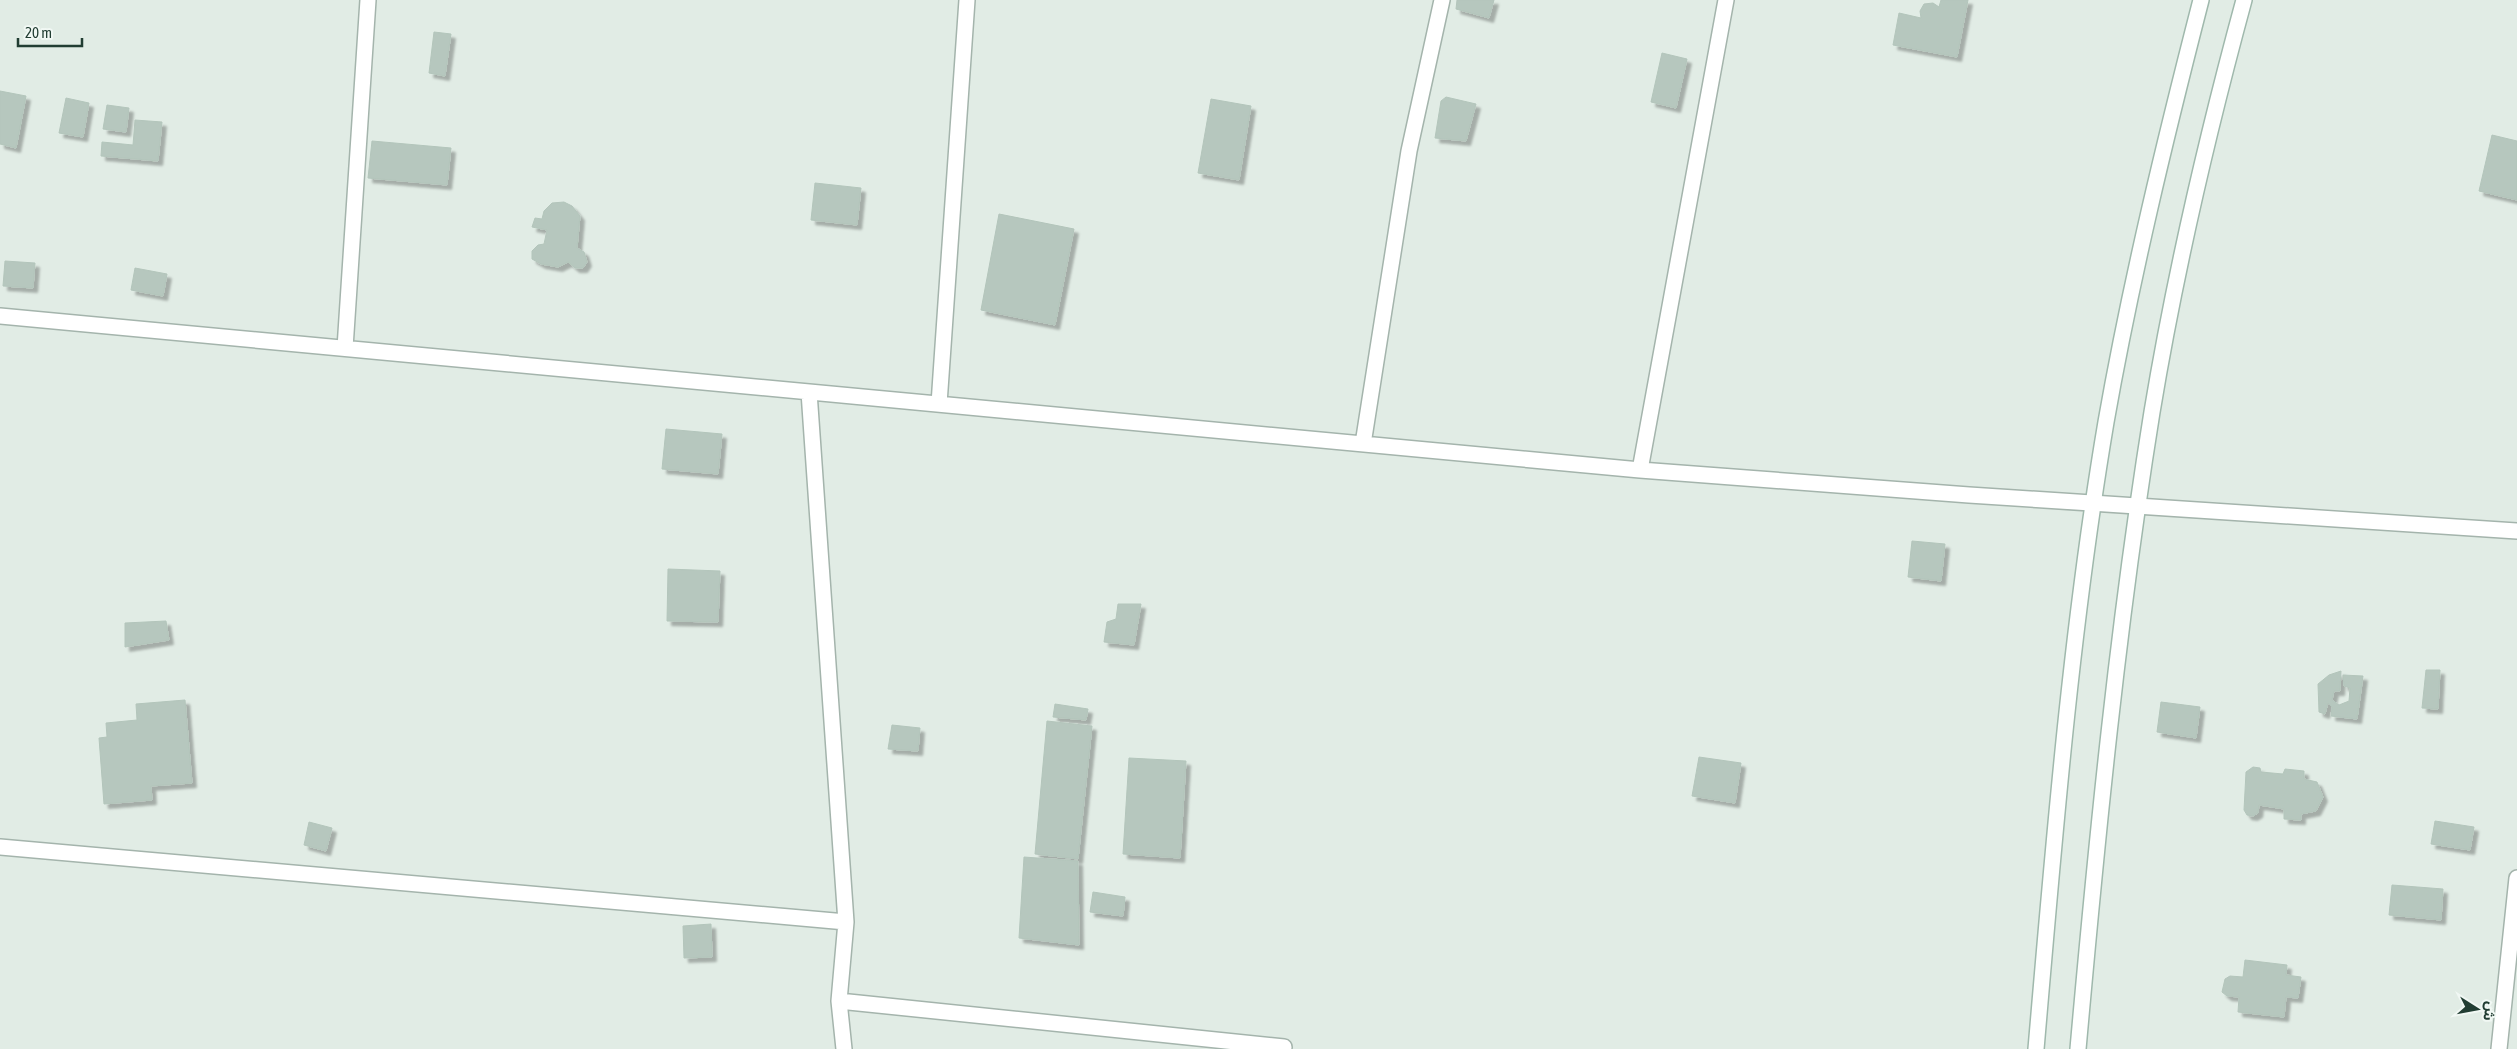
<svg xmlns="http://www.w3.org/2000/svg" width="2517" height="1049" font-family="'Asap Condensed','Noto Sans Arabic',sans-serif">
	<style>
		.building { fill: #b6c7be; stroke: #b3c5bb; filter: url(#shadow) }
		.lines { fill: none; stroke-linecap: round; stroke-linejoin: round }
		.minor-casing { stroke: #a4b4ac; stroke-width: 18 }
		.secondary-casing { stroke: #9fb8ac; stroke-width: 18 }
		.minor { stroke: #fff; stroke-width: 15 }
		.secondary { stroke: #fff; stroke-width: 15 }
	</style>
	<defs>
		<filter id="shadow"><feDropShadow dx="4.5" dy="4.5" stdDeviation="1" flood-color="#0004"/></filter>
	</defs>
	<rect width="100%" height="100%" fill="#e1ece5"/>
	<path class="building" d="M1457,0H1494L1489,18L1456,9Z
		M1941,0H1968L1957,57L1893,45L1899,13L1921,18L1920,11L1924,4L1933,3L1939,7Z
		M434,32L451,34L445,76L429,73Z
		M1662,53L1687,59L1676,108L1651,102Z
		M0,91L26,96L16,148L0,144Z
		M1446,97L1476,104L1466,141L1435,138L1441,101Z
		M66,98L89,103L83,137L59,133Z
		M1211,99L1251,106L1239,180L1198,173Z
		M107,105L129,108L126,132L103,129Z
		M135,120L162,122L158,161L101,156L102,142L133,145Z
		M2492,135L2517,141V200L2479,191Z
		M372,141L451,148L447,185L368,178Z
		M815,183L861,188L857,225L811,220Z
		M564,202L572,206L580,216L577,248L584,252L587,262L583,268H575L568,262L558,267L541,264L532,259V251L538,245L544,244L547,230L532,227L535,218L542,219L544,211L552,203Z
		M999,214L1074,229L1055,325L981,310Z
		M5,261L35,263L33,288L3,286Z
		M135,268L167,274L163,296L131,290Z
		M666,429L722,434L718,474L662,469Z
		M1912,541L1945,544L1941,581L1908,577Z
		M668,569L720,571L718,622L667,621Z
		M1118,604H1141L1134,645L1104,642L1107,622L1116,619Z
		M166,621L169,640L125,647V623Z
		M2426,670H2440L2438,709L2422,708Z
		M2341,671L2340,691H2334L2332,700L2339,705L2349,701L2350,688L2344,686L2343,675L2363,676L2357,719L2331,716L2332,707L2328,703L2325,714L2319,712L2318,684L2329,675Z
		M185,700L192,783L151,786L152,800L104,804L99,738L107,737L106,723L137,720L136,704Z
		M2161,702L2200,707L2196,738L2157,732Z
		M1055,704L1088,709L1086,720L1053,717Z
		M1047,721L1092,726L1078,859L1035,854Z
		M892,725L920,728L918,751L888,749Z
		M1699,757L1741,763L1735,803L1692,796Z
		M1129,758L1186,761L1180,858L1123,854Z
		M2253,767L2260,768L2261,772L2283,774L2285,769L2304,771V779L2317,782L2323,797L2316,811L2301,814V820L2284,819V809L2259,805L2258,813L2253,816L2247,815L2244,810L2246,772Z
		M2435,821L2474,827L2470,850L2431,844Z
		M309,822L332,828L326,851L304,845Z
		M1024,857L1078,861L1079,945L1019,938Z
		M2392,885L2443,889L2441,920L2389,915Z
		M1093,892L1125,897L1123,916L1090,912Z
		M711,924L712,957L684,958L683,926Z
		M2245,960L2287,965L2286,975L2301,977L2298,998L2286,997L2284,1017L2238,1012L2239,997L2227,996L2222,992L2225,979L2230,976L2243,977Z"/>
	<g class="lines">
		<g class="minor-casing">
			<path id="minor" d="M0,316L1640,470L1969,495L2517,531
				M345,348L368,0
				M809,392L846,922L839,1001L844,1049
				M939,404L967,0
				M1363,444L1409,151L1442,0
				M1640,470L1726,0
				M0,847L846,922
				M839,1001L1284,1047
				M2499,1049L2517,878"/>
		</g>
		<g class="secondary-casing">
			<path id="secondary" d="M2036,1049C2054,840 2071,629 2106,422C2131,280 2165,140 2201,0
				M2078,1049C2097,836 2118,623 2152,412C2175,273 2207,136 2244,0"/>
		</g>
		<use href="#minor" class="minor"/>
		<use href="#secondary" class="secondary"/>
	</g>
	<g transform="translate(2477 1009) rotate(101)" stroke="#f1f8f4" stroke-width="4" paint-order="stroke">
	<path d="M0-4L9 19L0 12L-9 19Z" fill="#213d32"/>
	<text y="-8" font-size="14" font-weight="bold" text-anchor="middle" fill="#213d32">ش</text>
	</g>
	<path d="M18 38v8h64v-8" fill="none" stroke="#213d32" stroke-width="2.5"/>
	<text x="25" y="38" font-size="15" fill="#213d32" stroke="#f1f8f4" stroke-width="4" paint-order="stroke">20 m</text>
</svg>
